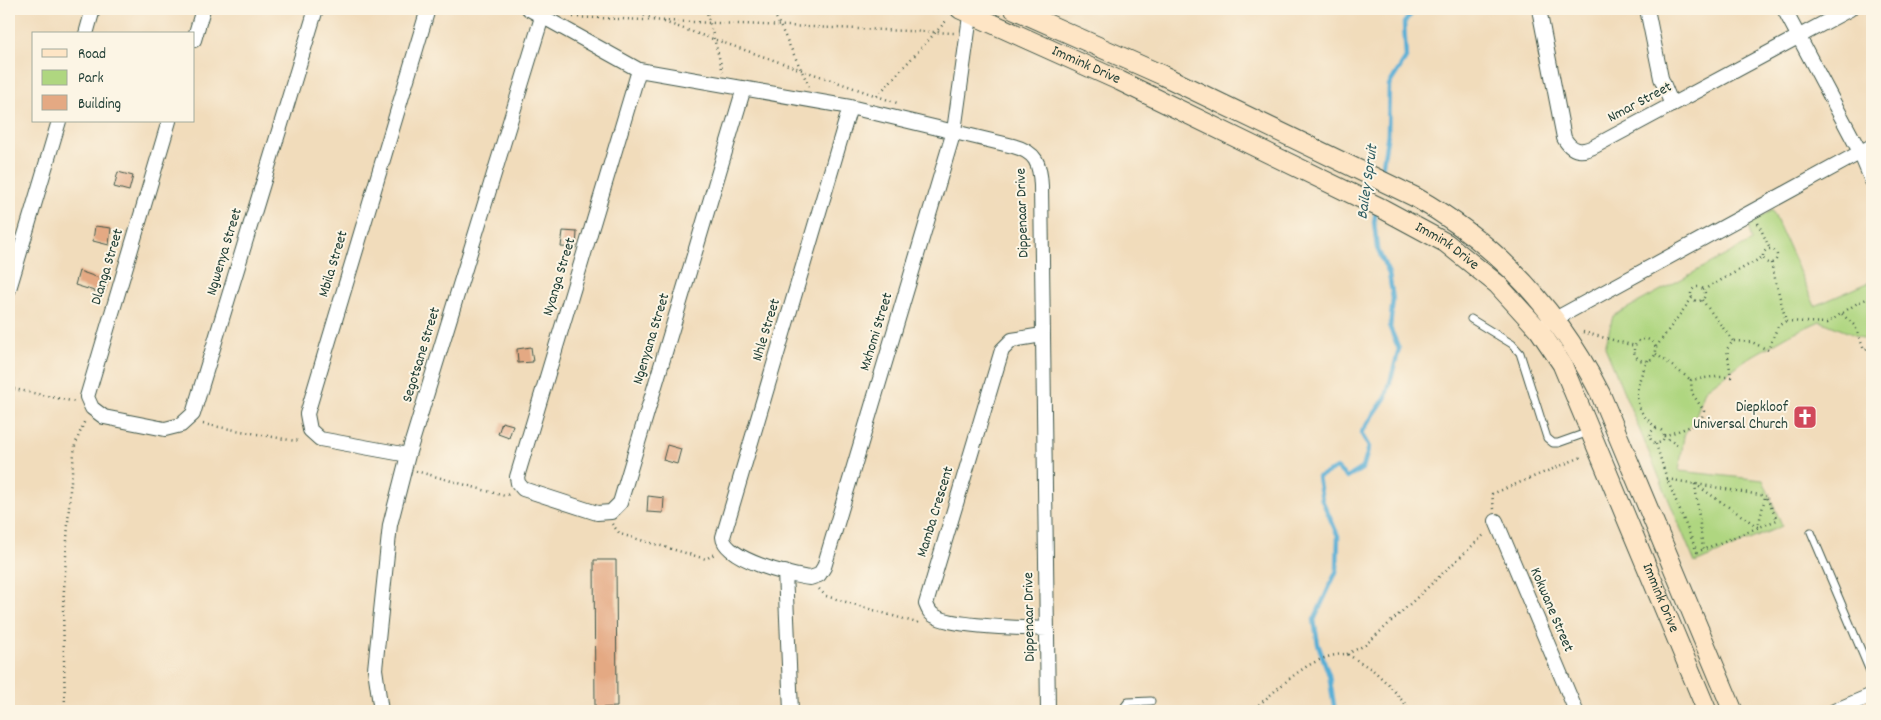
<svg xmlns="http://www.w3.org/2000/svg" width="1881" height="720" font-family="Dekko,sans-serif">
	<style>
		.green { fill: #afd680; stroke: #678a5a }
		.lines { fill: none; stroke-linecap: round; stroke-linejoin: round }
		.stream { stroke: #59aed5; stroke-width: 4.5 }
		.building { fill: #e4a983 }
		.lane-casing { stroke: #3e5548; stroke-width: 9 }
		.street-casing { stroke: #3e5548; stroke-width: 16 }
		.secondary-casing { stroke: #3e5548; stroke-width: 21 }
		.path { stroke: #3e5548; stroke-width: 2.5; stroke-dasharray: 1 4; stroke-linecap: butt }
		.lane { stroke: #fff; stroke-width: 7 }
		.street { stroke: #fff; stroke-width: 14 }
		.secondary { stroke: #fee5c5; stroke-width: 19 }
		.labels { text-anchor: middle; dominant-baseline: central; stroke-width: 4; stroke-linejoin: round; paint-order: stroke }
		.street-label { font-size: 15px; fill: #1f3d34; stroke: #fcf5e5 }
		.poi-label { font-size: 15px; fill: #1f3d34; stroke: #fcf5e5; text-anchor: end }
		.water-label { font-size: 16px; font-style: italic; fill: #305f64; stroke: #fcf5e5 }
	</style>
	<rect width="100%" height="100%" fill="#fcf5e5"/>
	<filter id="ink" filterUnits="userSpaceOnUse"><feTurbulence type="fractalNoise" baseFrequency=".02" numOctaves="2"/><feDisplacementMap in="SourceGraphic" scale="10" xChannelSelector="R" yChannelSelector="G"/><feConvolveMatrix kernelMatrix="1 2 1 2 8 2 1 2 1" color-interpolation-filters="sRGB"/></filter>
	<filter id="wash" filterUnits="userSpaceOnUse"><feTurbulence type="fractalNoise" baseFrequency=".0096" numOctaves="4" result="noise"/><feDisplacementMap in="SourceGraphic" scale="20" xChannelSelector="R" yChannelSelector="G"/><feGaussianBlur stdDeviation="1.12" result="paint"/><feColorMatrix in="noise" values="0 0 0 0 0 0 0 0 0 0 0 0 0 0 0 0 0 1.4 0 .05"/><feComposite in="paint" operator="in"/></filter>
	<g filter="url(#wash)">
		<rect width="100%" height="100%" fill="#f1dcbb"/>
		<path class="green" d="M1772,210L1815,306L1872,281V342L1820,321L1791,334L1745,360L1705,390L1695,418L1684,436L1679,471L1763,480L1782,526L1695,563L1605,347L1613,316L1752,241L1748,225Z"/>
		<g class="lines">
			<path class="stream" d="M1381,176L1388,133L1389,85L1406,58L1404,23L1415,9
				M1335,711L1329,675L1318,644L1314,620L1337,570L1338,536L1322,500L1318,477L1337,468L1347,478L1363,468L1369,447L1361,433L1386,397L1399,349L1390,328L1393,299L1389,274L1377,248L1374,222L1376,210"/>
		</g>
		<g id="blocks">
			<path class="building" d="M118,172L133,176L129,191L114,187Z
				M95,226L111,228L109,245L93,241Z
				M563,231L577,232L576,248L561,247Z
				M79,271L108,281L104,294L75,285Z
				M531,347L533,362L518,363L517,349Z
				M502,422L513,425L509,438L498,434Z
				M667,445L681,449L677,464L663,460Z
				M648,496L664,498L663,513L647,512Z
				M594,560H616L617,707L595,708Z"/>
		</g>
	</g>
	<g filter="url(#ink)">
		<use href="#blocks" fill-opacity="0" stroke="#3e5548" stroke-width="1"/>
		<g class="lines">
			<g class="lane-casing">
				<path id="lane" d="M1471,319L1512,344L1520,353L1547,438L1553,443H1558L1589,432
					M1811,532L1872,676
					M1124,711L1125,706L1128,702L1151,701"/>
			</g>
			<g class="street-casing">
				<path id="street" d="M529,9L639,70L850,107L1013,146C1036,152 1040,163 1041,186L1048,711
					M1539,9L1564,138C1572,152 1582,153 1595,146L1850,9
					M1647,9L1661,78L1672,105
					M1784,9L1860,152L1872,181
					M86,34L93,9
					M194,40L203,9
					M639,70L517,477L518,483L523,489L597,513L611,512L620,503L744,88
					M850,107L723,537C724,559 791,576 810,578L819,575L824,567L954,131L971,9
					M169,121L87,397L92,408L104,417L165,429L181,425L193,414L316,9
					M9,289L59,121
					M1546,324L1872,146
					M1042,335L1012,340L1002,350L926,604C928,609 930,614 935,616C951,627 1025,628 1047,629
					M408,455L320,439L310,430L307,414L428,9
					M1496,521L1576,711
					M785,572L791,711
					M381,711L375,669L390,525L408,455L542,17
					M1834,711L1872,695"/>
			</g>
			<g class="secondary-casing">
				<g id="secondary">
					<path id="s1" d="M960,9L1120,81L1383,209L1446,243L1497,284L1539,330L1562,364L1707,711"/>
					<path d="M1014,9L1162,75L1415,197C1496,243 1558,310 1600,393L1733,711"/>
				</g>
			</g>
			<path class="path" d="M625,9L657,20
				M706,9L723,72
				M772,9L809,86
				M573,17L955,33
				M664,22L900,104
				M877,96L947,20
				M1758,223L1770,249
				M1763 256a7 7 0 1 1 14 0a7 7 0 1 1-14 0Z
				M1771,263L1786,321L1827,323L1859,302L1872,297
				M1691 294a7 7 0 1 1 14 0a7 7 0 1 1-14 0Z
				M1703,290L1763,257
				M1702,300L1733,341
				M1842,314L1855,326L1864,350L1872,345
				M1583,332L1635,346
				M1634 350a11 11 0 1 1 22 0a11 11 0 1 1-22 0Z
				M1656,347L1692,298
				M1656,354L1691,380
				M1648,360C1640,376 1631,397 1643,414C1647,420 1653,424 1657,429
				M9,388L76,402
				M203,424L295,441L301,440
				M1650 436a7 7 0 1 1 14 0a7 7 0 1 1-14 0Z
				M1664,436L1700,423L1704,411L1692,393L1691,380L1712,377H1731L1727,349L1733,341L1752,342L1768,350L1778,326L1786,321
				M1664,436L1680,447
				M1656,444L1667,479L1697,552L1777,520L1766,496
				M416,471L505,496L509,494
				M1667,479L1766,496
				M1695,484L1758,527L1765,497
				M1695,484L1703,549
				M1494,509L1492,494L1584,456
				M612,524L620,534L706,559L716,553
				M819,589L826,596L917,623L921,620
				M1347,654L1365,645L1381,631L1486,533
				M65,711L63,606L70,490L75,445L85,420
				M1251,711C1280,689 1308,654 1347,654L1373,670L1390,686L1411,711"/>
			<use href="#lane" class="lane"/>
			<use href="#street" class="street"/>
			<use href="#secondary" class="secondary"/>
		</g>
	</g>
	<defs>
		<g id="church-square" transform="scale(1.25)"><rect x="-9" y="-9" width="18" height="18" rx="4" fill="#d1495b" stroke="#fcf5e5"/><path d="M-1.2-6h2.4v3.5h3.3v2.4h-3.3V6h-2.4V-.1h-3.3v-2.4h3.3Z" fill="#fff"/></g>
	</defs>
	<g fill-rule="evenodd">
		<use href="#church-square" x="1805" y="417"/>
	</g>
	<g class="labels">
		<g class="street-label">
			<text stroke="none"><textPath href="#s1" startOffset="138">Immink Drive</textPath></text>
			<text transform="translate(1640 103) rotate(-28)">Nmar Street</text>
			<text transform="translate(1023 213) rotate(-92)">Dippenaar Drive</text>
			<text stroke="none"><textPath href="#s1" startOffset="542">Immink Drive</textPath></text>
			<text transform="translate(225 252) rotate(-73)">Ngwenya Street</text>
			<text transform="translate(334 264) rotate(-73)">Mbila Street</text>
			<text transform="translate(108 267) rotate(-73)">Dlanga Street</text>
			<text transform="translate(560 277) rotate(-73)">Nyanga Street</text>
			<text transform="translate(767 330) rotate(-73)">Nhle Street</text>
			<text transform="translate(877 332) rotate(-73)">Mxhomi Street</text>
			<text transform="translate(652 339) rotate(-73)">Ngenyana Street</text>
			<text transform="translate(422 355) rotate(-73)">Segotsane Street</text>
			<text transform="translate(936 512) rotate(-73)">Mamba Crescent</text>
			<text stroke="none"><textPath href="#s1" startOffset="962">Immink Drive</textPath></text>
			<text transform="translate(1551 610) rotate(67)">Kokwane Street</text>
			<text transform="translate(1030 617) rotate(-91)">Dippenaar Drive</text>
		</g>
		<g class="poi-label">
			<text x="1788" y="408">Diepkloof<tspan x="1788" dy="17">Universal Church</tspan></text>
		</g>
		<g class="water-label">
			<text transform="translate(1368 182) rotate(-82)">Bailey Spruit</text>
		</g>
	</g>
	<rect width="1881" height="720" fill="none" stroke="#fcf5e5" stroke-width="30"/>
	<rect x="32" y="32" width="162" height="90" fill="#fcf5e5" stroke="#a4ab9e"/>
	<rect x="42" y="49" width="25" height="8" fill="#fee5c5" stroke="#a4ab9e"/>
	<text x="78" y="58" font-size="15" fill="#1f3d34">Road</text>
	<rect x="42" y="70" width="25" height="15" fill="#afd680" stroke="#a4ab9e"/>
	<text x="78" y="82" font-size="15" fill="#1f3d34">Park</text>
	<rect x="42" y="95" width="25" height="15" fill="#e4a983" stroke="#a4ab9e"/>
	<text x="78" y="108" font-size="15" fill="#1f3d34">Building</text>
</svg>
